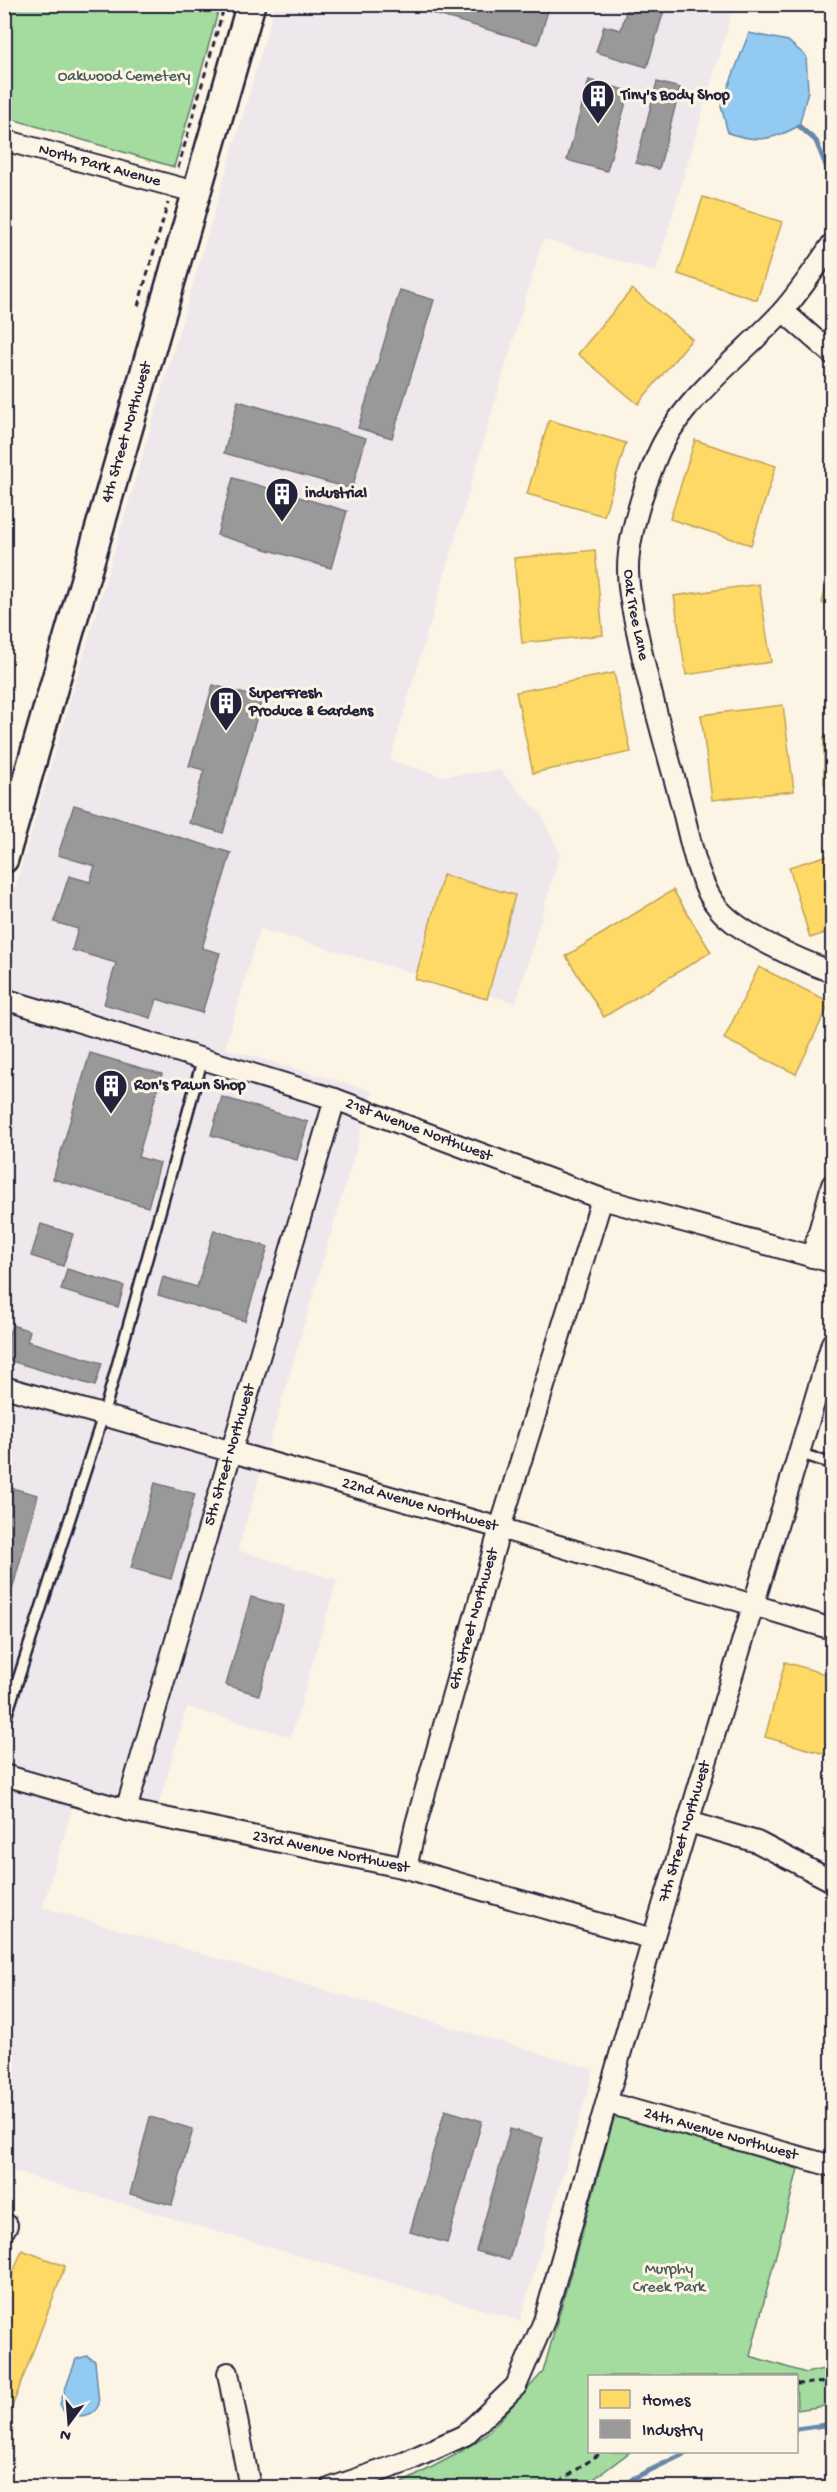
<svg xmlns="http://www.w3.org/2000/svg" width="837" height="2492" font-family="'Gochi Hand',sans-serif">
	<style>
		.built { fill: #eee8ec }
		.green { fill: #a4db9f; stroke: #637e6d; stroke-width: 1.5 }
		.water { fill: #93caf2; stroke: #6687a9; stroke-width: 1.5 }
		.homes { fill: #ffd966; stroke: #bda259; stroke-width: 1.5 }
		.industry { fill: #999; stroke: #75757d; stroke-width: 1.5 }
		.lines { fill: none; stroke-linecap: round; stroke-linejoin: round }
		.stream { stroke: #6687a9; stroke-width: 5 }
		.lane-casing { stroke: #22223b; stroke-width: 14 }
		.street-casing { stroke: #22223b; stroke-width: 24 }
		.secondary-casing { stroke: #22223b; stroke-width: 32 }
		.path { stroke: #22223b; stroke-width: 3; stroke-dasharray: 6 4.5; stroke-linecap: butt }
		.lane { stroke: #fcf5e5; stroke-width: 9 }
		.street { stroke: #fcf5e5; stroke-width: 20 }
		.secondary { stroke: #fcf5e5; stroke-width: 27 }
		.labels { text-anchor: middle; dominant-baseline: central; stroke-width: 6; stroke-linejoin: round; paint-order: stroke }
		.park-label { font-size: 16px; fill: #495a59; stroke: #fcf5e5 }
		.poi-label { font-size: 16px; font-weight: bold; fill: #22223b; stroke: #fcf5e5; text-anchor: start }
		.street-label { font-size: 16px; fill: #22223b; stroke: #fcf5e5 }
	</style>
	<rect width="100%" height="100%" fill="#fcf5e5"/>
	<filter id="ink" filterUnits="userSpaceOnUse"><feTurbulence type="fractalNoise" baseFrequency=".0167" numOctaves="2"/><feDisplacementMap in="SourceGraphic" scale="12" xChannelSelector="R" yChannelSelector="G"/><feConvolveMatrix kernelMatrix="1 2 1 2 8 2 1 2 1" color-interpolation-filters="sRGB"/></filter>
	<g filter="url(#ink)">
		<path class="built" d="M275,5H734L656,272L543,239L390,760L442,776L500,770L541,814L560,854L516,1003L260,929L225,1048L373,1091L238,1550L337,1580L291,1737L187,1707L157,1811L78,1789L43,1907L594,2069L520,2321L5,2169L4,925Z"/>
		<path class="green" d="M4,5H220L174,167L5,117Z
			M615,2115L798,2169L750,2356L806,2373L832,2367V2405L797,2410L796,2376H590V2452H630L583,2487L403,2488L402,2483L457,2454L486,2435L543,2372Z"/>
		<path class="water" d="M749,33L788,41L806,56L808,91L799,126C772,140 758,143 728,133L721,106Z
			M87,2356L95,2361L99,2404C93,2419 77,2417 64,2412L60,2404L76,2359Z"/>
		<path class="homes" d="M703,197L782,222L757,300L678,274Z
			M632,289L692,339L638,404L578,354Z
			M549,420L626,443L604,516L527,494Z
			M832,439V453L828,451Z
			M695,440L776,466L751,545L670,519Z
			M595,550L603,635L522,643L514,558Z
			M832,563V607L822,603Z
			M759,584L771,662L686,675L674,596Z
			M614,673L631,752L533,773L516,692Z
			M783,705L794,791L712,800L701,715Z
			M824,738H832V784H824Z
			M832,854V931L810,938L789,867Z
			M443,875L515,895L487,999L415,979Z
			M673,890L711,952L604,1017L566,956Z
			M759,967L830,1002L796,1074L724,1039Z
			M785,1662L832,1676V1756L765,1737Z
			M22,2250L65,2266L6,2423L4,2296Z"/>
		<path class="industry" d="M400,4H550L538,44Z
			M628,4H666L647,67L596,52L604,26L621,30Z
			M589,80L629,91L607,171L567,160Z
			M657,82L680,88L659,169L636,163Z
			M400,290L434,300L392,438L358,428Z
			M238,401L366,438L352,489L224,453Z
			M233,478L347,511L331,568L217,535Z
			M213,685L262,699L223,833L189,823L204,770L189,766Z
			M74,805L231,853L202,948L220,953L202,1013L157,999L151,1018L104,1004L116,963L72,950L78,929L54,922L69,876L90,882L95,866L58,855Z
			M90,1053L162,1074L138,1157L160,1163L148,1207L53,1179Z
			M222,1097L308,1122L297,1160L211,1135Z
			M41,1224L73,1234L63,1266L31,1256Z
			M214,1230L268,1247L245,1321L158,1295L163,1277L197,1287Z
			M67,1269L124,1286L118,1307L61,1290Z
			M12,1325L30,1331L27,1341L102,1363L95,1386L4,1359V1350Z
			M155,1483L195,1494L171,1579L131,1568Z
			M4,1486L38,1495L5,1616H4Z
			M251,1597L284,1606L259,1695L226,1685Z
			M445,2110L482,2121L447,2243L410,2232Z
			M150,2117L193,2129L172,2205L130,2194Z
			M510,2129L543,2138L509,2260L476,2251Z"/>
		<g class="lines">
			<path class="stream" d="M799,126L816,141L832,180
				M796,2429L832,2424
				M622,2488L634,2478L688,2452"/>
			<g class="lane-casing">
				<path id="lane" d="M799,1453L832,1464
					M4,1723L103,1416L203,1058"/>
			</g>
			<g class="street-casing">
				<g id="street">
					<path id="s1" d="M4,140L195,192"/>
					<path id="s2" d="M832,244C816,267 800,292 781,313C742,355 679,402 657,456C644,487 628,536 628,569C628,595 635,620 640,645C651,697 666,748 680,799C689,831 696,883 719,909C741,935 800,960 832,972"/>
					<path d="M783,311L832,354"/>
					<path id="s3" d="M4,999L335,1099L602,1199L832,1262"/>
					<path d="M812,1257L832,1185"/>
					<path id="s4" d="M4,1387L500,1528L832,1629"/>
					<path id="s5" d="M4,1775L126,1810L406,1868L653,1939"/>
					<path id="s6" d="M126,1810L335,1099"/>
					<path d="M689,1822L757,1842L832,1881"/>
					<path id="s7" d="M406,1868L416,1824L500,1528L602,1199"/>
					<path id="s8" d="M608,2103L832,2166"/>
					<path d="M4,2230L7,2225"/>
					<path d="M228,2373L250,2488"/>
					<path id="s9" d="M331,2488L406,2462L465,2435L516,2386L544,2321L653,1939L832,1343"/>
				</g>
			</g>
			<g class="secondary-casing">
				<g id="secondary">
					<path id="s10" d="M4,859L251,4"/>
				</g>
			</g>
			<path class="path" d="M178,168L225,4
				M138,306L168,203
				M796,2384L832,2382
				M551,2488L602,2452"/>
			<use href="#lane" class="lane"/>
			<use href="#street" class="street"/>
			<use href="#secondary" class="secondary"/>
		</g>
	</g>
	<defs>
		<g id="building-pin" transform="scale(1.725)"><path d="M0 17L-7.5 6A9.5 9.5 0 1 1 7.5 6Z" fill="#22223b" stroke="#fcf5e5"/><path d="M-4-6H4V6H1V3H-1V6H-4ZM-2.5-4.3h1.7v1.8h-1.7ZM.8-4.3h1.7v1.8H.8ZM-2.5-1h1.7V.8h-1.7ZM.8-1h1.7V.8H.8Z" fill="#fff"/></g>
	</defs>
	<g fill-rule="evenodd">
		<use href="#building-pin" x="598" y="96"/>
		<use href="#building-pin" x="282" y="494"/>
		<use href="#building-pin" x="226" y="703"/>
		<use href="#building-pin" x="111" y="1086"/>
	</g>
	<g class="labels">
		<g class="park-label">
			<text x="124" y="77">Oakwood Cemetery</text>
			<text x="669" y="2270">Murphy<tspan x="669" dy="18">Creek Park</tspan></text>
		</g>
		<g class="poi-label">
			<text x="621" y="96">Tiny's Body Shop</text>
			<text x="305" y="494">industrial</text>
			<text x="249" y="694">SuperFresh<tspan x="249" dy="18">Produce &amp; Gardens</tspan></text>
			<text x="134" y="1086">Ron's Pawn Shop</text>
		</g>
		<g class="street-label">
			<text stroke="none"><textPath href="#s1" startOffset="99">North Park Avenue</textPath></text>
			<text stroke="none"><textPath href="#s10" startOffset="444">4th Street Northwest</textPath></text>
			<text stroke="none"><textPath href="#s2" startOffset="440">Oak Tree Lane</textPath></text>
			<text stroke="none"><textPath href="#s3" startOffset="435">21st Avenue Northwest</textPath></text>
			<text stroke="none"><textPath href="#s6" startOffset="370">5th Street Northwest</textPath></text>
			<text stroke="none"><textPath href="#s4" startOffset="432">22nd Avenue Northwest</textPath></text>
			<text stroke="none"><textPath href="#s7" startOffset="258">6th Street Northwest</textPath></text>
			<text stroke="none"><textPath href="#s9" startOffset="795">7th Street Northwest</textPath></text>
			<text stroke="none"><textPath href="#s5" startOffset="336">23rd Avenue Northwest</textPath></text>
			<text stroke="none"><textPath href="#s8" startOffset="117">24th Avenue Northwest</textPath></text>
		</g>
	</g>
	<rect width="837" height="2492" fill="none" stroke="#fcf5e5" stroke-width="24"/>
	<rect x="12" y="12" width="813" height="2468" fill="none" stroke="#22223b" stroke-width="2" filter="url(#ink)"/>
	<rect x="588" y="2375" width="210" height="78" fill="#fcf5e5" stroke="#a5a1a1" stroke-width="1.5"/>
	<rect x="600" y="2390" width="30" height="18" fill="#ffd966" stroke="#a5a1a1" stroke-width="1.5"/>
	<text x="642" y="2405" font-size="18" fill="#22223b">Homes</text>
	<rect x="600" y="2420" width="30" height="18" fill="#999999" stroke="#a5a1a1" stroke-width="1.5"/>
	<text x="642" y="2435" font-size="18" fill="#22223b">Industry</text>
	<g transform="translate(69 2423) rotate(196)" stroke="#fcf5e5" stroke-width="4.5" paint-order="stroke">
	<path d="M0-4.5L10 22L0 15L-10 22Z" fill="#22223b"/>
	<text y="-9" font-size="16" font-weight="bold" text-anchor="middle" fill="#22223b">N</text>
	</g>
</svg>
